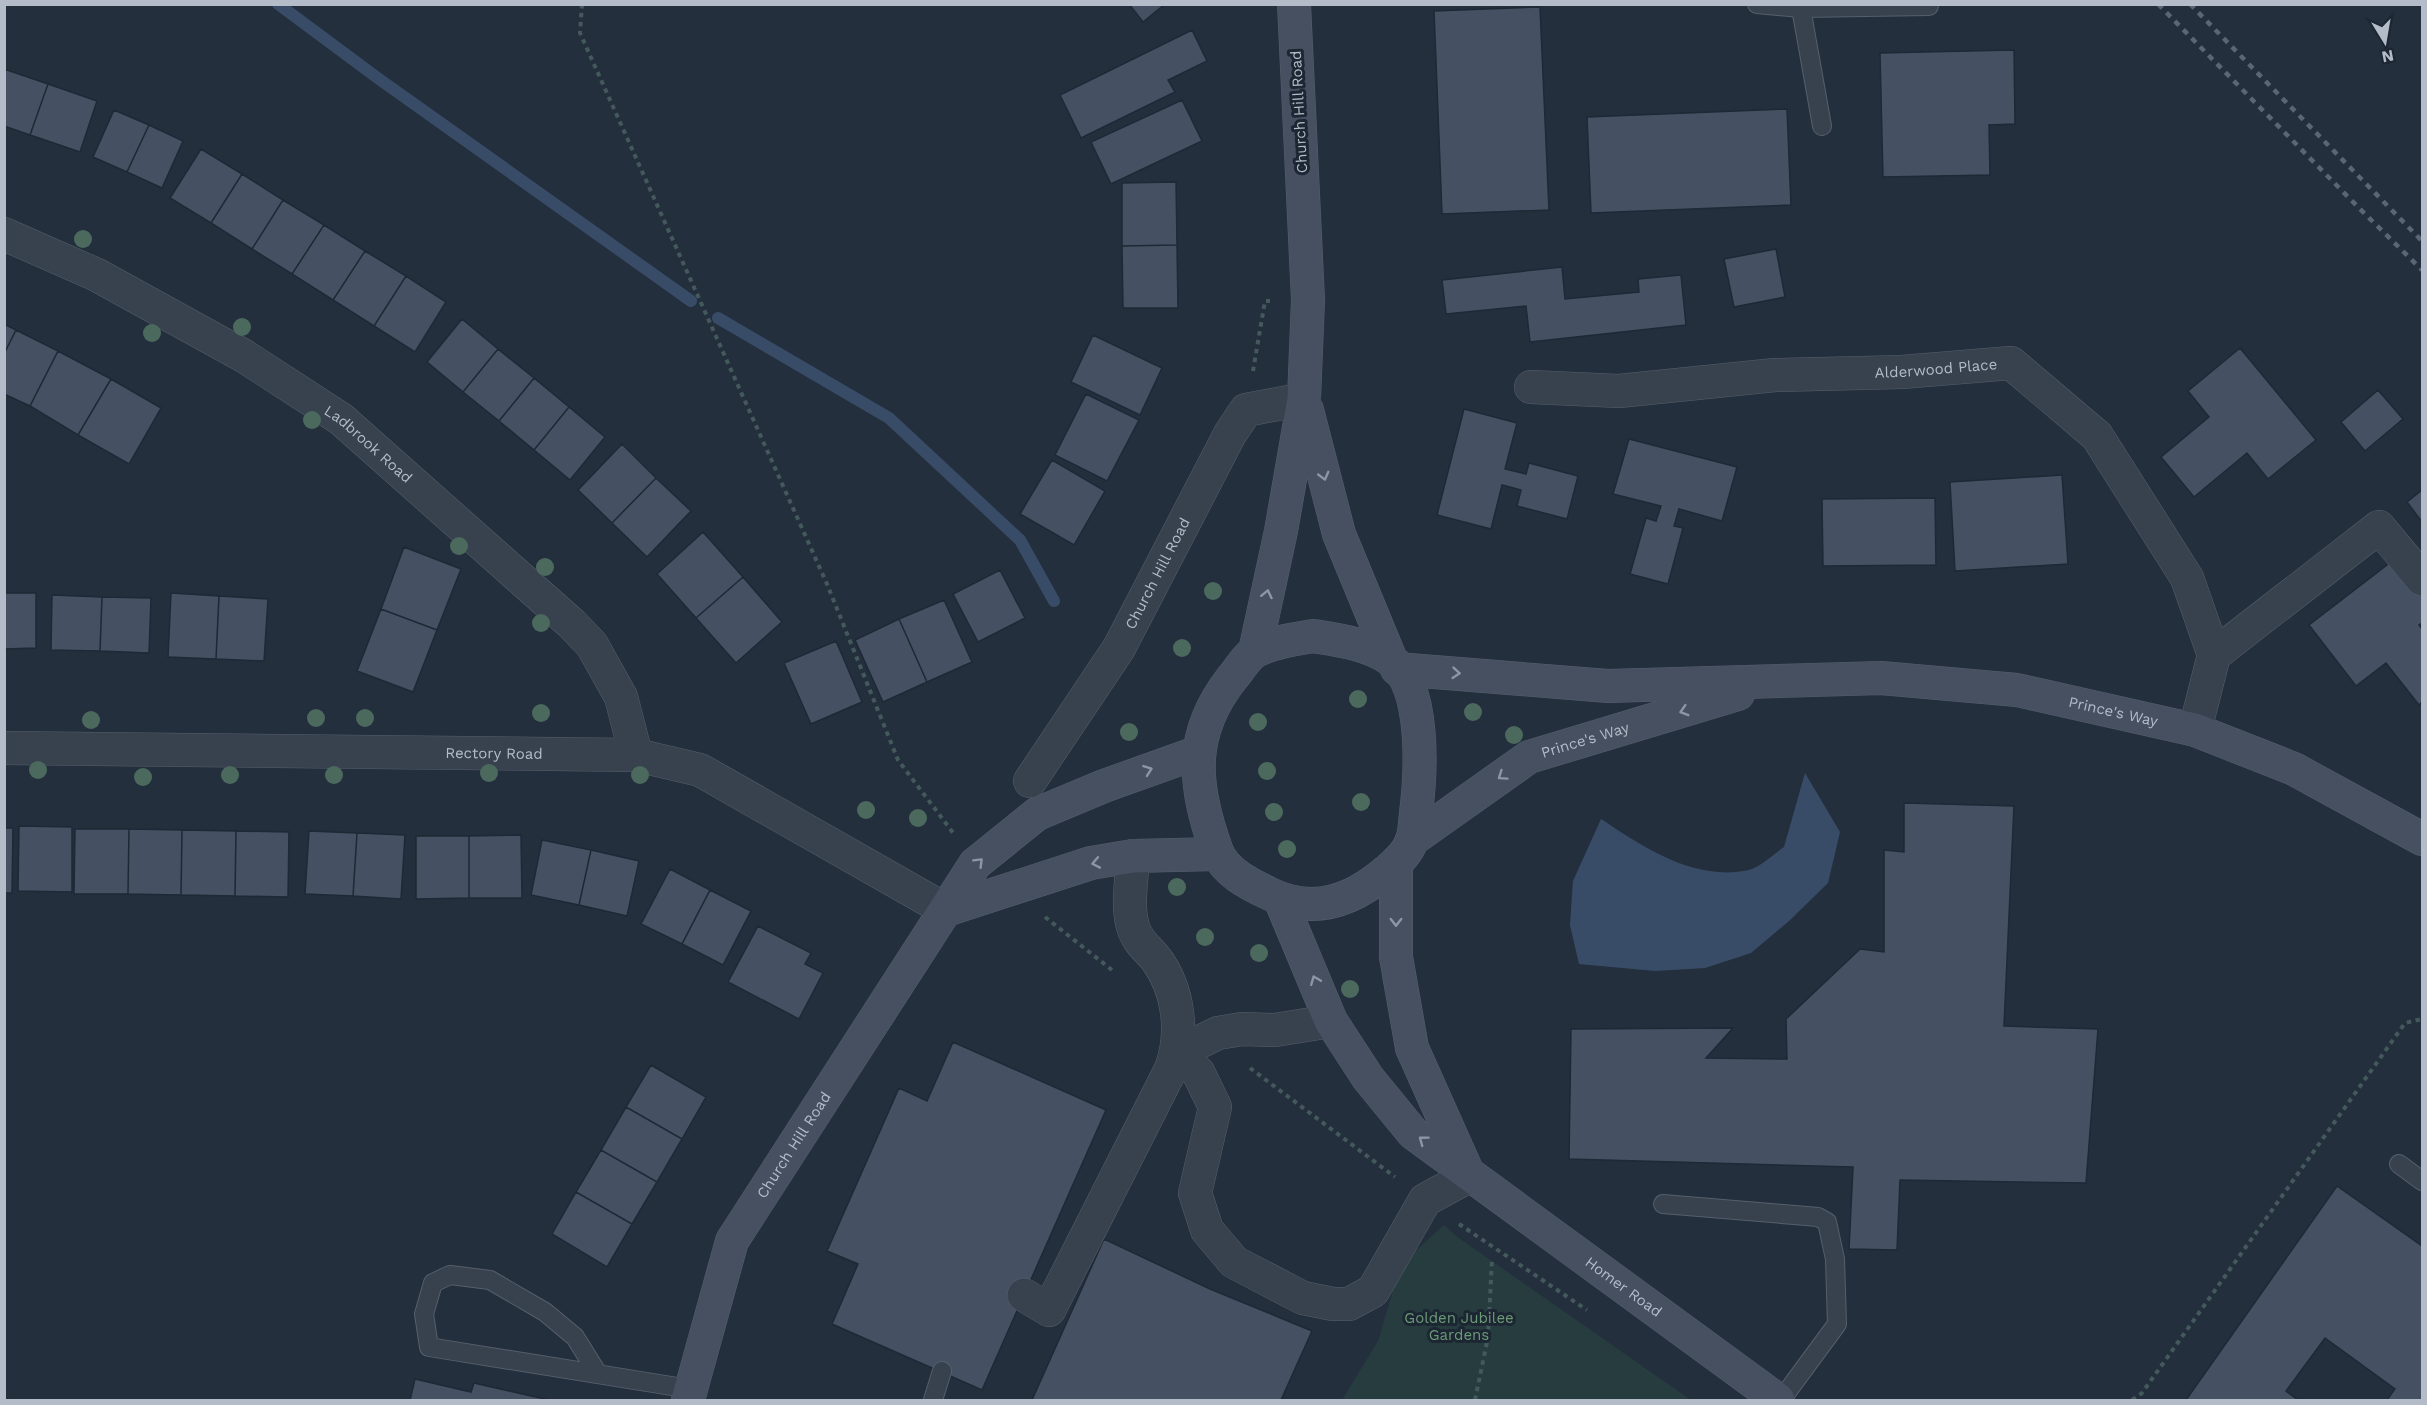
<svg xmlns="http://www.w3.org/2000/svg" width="2427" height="1405" font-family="'Work Sans',sans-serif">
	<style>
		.green { fill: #263c3f }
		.water { fill: #394c67 }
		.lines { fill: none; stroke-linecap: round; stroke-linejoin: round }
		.stream { stroke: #394c67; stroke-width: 12 }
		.building { fill: #455162; stroke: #1f2835; stroke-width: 1.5 }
		.lane-casing { stroke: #565f6c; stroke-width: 20 }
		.street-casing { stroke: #565f6c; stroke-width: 34 }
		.secondary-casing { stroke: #565f6c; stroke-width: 34 }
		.path { stroke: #44595c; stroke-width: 4; stroke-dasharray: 4.5 4.5; stroke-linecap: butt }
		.lane { stroke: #38414e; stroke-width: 18 }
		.street { stroke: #38414e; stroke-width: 33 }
		.secondary { stroke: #465061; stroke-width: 33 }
		.rail { stroke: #5a6575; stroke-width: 4.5; stroke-dasharray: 6 6; stroke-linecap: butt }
		.tree { fill: #4b6a5d }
		.oneway { stroke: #8e96a5 }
		.labels { text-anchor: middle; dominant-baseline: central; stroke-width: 6; stroke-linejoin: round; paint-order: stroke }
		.street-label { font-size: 15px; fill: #b4bcc9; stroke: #1d2633 }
		.park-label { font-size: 15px; fill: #6b9a76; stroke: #1d2633 }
	</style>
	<rect width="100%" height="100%" fill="#242f3e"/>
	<path class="green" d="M1444,1225L1456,1236L1691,1400H1342L1378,1341L1401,1264Z"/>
	<path class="water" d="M1805,773L1840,832L1828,883L1789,921L1751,953L1705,968L1655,971L1579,964L1570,925L1573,881L1601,819C1643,847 1695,882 1749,870C1760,867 1774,854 1784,847Z"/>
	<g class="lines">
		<path class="stream" d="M278,4L379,79L691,301
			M718,318L889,418L1020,540L1054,601"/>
	</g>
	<path class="building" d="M1129,4H1165L1143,22Z
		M1540,7L1549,210L1442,214L1434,11Z
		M1192,30L1207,61L1168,80L1175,92L1081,138L1060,95Z
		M2014,50L2015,124L1989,125L1990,175L1883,177L1880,53Z
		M4,69L48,84L30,135L4,126Z
		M48,84L97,101L80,152L30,135Z
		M1182,100L1202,141L1111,184L1091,142Z
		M1787,109L1791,205L1591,213L1587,117Z
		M114,110L149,125L127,172L93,157Z
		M149,125L183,141L162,188L127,172Z
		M201,149L242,174L211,223L170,198Z
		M242,174L283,200L252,249L211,223Z
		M1176,182L1177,245L1122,246V183Z
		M283,200L324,225L292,274L252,249Z
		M324,225L365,251L333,300L292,274Z
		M1177,245L1178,308H1123L1122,246Z
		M1776,249L1785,297L1734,307L1724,259Z
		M365,251L406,276L374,326L333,300Z
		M1562,267L1565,299L1639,292L1638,279L1681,275L1686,325L1530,342L1526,306L1446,314L1442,280Z
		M406,276L446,302L415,352L374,326Z
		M462,319L498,349L463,392L427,362Z
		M4,324L16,330L4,354Z
		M16,330L58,351L30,406L4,394V354Z
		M1093,335L1162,368L1140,415L1071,382Z
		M2240,348L2316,440L2268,479L2247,453L2194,497L2161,457L2209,417L2188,391Z
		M498,349L534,378L499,421L463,392Z
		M58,351L111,379L78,435L30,406Z
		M534,378L569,407L534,450L499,421Z
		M111,379L161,408L129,464L78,435Z
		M2378,390L2403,419L2365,451L2341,422Z
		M1086,394L1139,420L1107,481L1055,455Z
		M569,407L605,437L570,480L534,450Z
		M1464,409L1517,423L1505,469L1526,474L1529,463L1578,476L1567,519L1517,506L1521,490L1502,485L1491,529L1437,515Z
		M1629,439L1737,467L1722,521L1679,509L1674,526L1683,528L1668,584L1630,574L1646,518L1656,521L1661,506L1613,494Z
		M622,444L656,478L612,523L578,490Z
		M1052,460L1105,491L1074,545L1020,514Z
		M2062,475L2068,564L1955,571L1950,482Z
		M656,478L691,511L647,557L612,523Z
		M2422,490V522L2407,502Z
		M1935,498L1936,565L1823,566L1822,499Z
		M703,532L743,577L696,618L657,574Z
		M404,547L461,569L437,630L381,609Z
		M2400,555L2422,583V623L2419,625L2422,629V702L2419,705L2386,663L2356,686L2309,625Z
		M1000,570L1025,618L978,642L953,594Z
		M743,577L782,622L736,663L696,618Z
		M4,593H36V648L4,649Z
		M171,593L219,596L216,659L168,657Z
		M52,595L102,597L100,651L51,650Z
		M219,596L268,599L264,661L216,659Z
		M102,597L151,598L149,653L100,651Z
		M944,600L972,662L927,682L899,619Z
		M381,609L437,630L413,692L357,671Z
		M899,619L927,682L883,702L855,640Z
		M836,641L862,702L811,724L784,663Z
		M1904,803L2014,806L2004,1026L2098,1029L2086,1183L1900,1180L1897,1250L1849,1249L1853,1167L1569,1159L1571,1029L1733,1028L1706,1058L1787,1059L1786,1019L1860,949L1884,952V850L1904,852Z
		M19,826L72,827V892L18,891Z
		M4,828H13L12,893H4Z
		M75,829H129L128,894H74Z
		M129,829L182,830L181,895L128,894Z
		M182,830L236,831L235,896L181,895Z
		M236,831L289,832L288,897L235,896Z
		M309,831L357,833L353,896L305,894Z
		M357,833L405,835L401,899L353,896Z
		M521,835L522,898H469V836Z
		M416,836H469V898L416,899Z
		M542,840L591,850L579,905L531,895Z
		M591,850L639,861L627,916L579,905Z
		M670,869L710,890L682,944L641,924Z
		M710,890L751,911L723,965L682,944Z
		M758,926L811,953L805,964L823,973L799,1019L728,982Z
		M953,1042L1106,1110L982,1390L832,1324L858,1264L827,1251L899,1088L927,1101Z
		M651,1065L706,1097L682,1139L626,1107Z
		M626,1107L682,1139L657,1182L601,1150Z
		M601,1150L657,1182L632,1224L576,1192Z
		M2337,1186L2422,1246V1400H2387L2395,1389L2325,1338L2286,1391L2298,1400H2186Z
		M576,1192L632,1224L607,1267L552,1234Z
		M1104,1239L1210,1289L1312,1331L1281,1400H1032Z
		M415,1379L471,1392L474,1383L549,1400H410Z"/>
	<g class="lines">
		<g class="lane-casing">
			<path id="lane" d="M1757,4L1801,8L1822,126
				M1801,8L1929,6
				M2399,1164L2422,1181
				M1663,1204L1818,1217L1827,1222L1835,1259L1837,1324L1781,1400
				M598,1374L575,1337L545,1312L490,1280L450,1275L433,1283L424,1314L429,1347L690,1389
				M933,1400L942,1371"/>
		</g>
		<g class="street-casing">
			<g id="street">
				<path id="s1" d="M4,234L97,275L244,356L341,419L572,624L592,645L621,697L636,755"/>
				<path id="s2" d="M1531,387L1619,391L1775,375L1902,372L2011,363L2097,436L2187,578L2214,655L2195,730"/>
				<path d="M2214,655L2379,527L2422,579"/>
				<path id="s3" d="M4,748L636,755L700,770L946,910"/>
				<path id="s4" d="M1030,781L1119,648L1230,434L1246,410L1304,399"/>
				<path d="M1331,1021L1275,1030L1242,1029L1218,1033L1177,1053L1198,1072L1215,1107L1195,1193L1207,1230L1234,1262L1303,1298L1333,1304H1349L1373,1291L1425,1200L1469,1176"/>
				<path d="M1024,1295L1049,1310L1171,1069C1184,1033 1179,990 1156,959C1148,949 1139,943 1134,930C1126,908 1132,879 1133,856"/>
			</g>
		</g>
		<g class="secondary-casing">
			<g id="secondary">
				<path d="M1307,410L1339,534L1391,660"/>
				<path d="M1313,636C1338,640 1370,644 1391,660C1426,688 1421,773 1416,813C1415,821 1415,832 1412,840C1408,852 1397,863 1387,871C1352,901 1314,915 1270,894C1249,884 1224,872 1216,849C1193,785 1188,734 1232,678C1239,670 1247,656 1256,651C1272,642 1295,639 1313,636Z"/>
				<path d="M1255,651L1281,531L1304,399L1308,300L1294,4"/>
				<path id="s5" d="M1397,669L1608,686L1881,678L2017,690L2195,730L2294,769L2422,839"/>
				<path id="s6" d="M1412,840L1529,757L1738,694"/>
				<path d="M1396,863V957L1412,1048L1467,1171"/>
				<path id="s7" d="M1280,899L1331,1021L1368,1078L1413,1133L1778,1400"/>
				<path d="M946,910L1091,863L1133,856L1217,854"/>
				<path id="s8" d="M688,1400L732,1241L975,864L1037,814L1104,786L1199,752"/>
			</g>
		</g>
		<path class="path" d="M582,4L580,33L827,584L898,760L954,834
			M1253,371L1265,301H1270
			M1045,917L1112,970
			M1250,1068L1395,1177
			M1459,1224L1587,1310
			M1475,1400L1488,1337L1492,1259
			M2132,1400L2142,1393L2405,1023L2422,1019"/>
		<use href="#lane" class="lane"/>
		<use href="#street" class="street"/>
		<use href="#secondary" class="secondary"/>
		<path class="rail" d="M2158,4L2359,208L2422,270
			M2190,4L2422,241"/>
	</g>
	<g class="tree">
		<circle cx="83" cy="239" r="9"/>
		<circle cx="242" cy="327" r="9"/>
		<circle cx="152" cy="333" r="9"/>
		<circle cx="312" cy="420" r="9"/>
		<circle cx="459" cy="546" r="9"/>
		<circle cx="545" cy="567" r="9"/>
		<circle cx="1213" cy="591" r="9"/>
		<circle cx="541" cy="623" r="9"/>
		<circle cx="1182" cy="648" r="9"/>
		<circle cx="1358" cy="699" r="9"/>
		<circle cx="1473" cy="712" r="9"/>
		<circle cx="541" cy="713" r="9"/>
		<circle cx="316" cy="718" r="9"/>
		<circle cx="365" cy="718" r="9"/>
		<circle cx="91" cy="720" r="9"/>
		<circle cx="1258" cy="722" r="9"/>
		<circle cx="1129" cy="732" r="9"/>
		<circle cx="1514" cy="735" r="9"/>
		<circle cx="38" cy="770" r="9"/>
		<circle cx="1267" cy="771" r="9"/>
		<circle cx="489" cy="773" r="9"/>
		<circle cx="230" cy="775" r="9"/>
		<circle cx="334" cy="775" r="9"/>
		<circle cx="640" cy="775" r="9"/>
		<circle cx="143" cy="777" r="9"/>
		<circle cx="1361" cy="802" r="9"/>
		<circle cx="866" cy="810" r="9"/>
		<circle cx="1274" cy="812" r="9"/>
		<circle cx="918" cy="818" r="9"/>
		<circle cx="1287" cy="849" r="9"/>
		<circle cx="1177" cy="887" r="9"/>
		<circle cx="1205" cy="937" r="9"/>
		<circle cx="1259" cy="953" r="9"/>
		<circle cx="1350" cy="989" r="9"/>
	</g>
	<defs><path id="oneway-chevron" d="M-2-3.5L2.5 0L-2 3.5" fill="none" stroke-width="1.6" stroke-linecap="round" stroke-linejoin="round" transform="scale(1.5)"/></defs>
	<g class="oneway">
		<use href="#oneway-chevron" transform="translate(1324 476) rotate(75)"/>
		<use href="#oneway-chevron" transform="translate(1267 594) rotate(-78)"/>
		<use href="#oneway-chevron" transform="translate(1456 673) rotate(5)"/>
		<use href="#oneway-chevron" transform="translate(1684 711) rotate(163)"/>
		<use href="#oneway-chevron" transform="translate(1148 770) rotate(-20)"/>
		<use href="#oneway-chevron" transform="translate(1502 776) rotate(145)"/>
		<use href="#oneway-chevron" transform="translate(979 862) rotate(-45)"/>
		<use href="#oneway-chevron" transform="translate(1096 863) rotate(169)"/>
		<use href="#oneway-chevron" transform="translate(1396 922) rotate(90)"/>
		<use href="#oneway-chevron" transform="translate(1315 980) rotate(-112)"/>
		<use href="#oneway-chevron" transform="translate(1423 1140) rotate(-143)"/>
	</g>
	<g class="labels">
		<g class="street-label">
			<text transform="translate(1299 112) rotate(-93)">Church Hill Road</text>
			<text stroke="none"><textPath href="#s2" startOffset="406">Alderwood Place</textPath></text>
			<text stroke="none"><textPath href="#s1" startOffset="422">Ladbrook Road</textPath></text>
			<text stroke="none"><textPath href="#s4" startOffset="244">Church Hill Road</textPath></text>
			<text stroke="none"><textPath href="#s5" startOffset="720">Prince's Way</textPath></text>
			<text stroke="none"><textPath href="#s6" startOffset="202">Prince's Way</textPath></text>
			<text stroke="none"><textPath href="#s3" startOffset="490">Rectory Road</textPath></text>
			<text stroke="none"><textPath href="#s8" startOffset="279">Church Hill Road</textPath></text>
			<text stroke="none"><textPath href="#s7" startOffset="532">Homer Road</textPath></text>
		</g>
		<g class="park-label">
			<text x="1459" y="1318">Golden Jubilee<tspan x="1459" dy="17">Gardens</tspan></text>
		</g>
	</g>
	<rect width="2427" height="1405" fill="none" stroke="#b4bcc9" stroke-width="12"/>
	<g transform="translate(2385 42) rotate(169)" stroke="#1d2633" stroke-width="4.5" paint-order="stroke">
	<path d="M0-4.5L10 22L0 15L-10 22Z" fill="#b4bcc9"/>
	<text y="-9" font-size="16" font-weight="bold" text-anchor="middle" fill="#b4bcc9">N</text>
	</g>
</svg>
